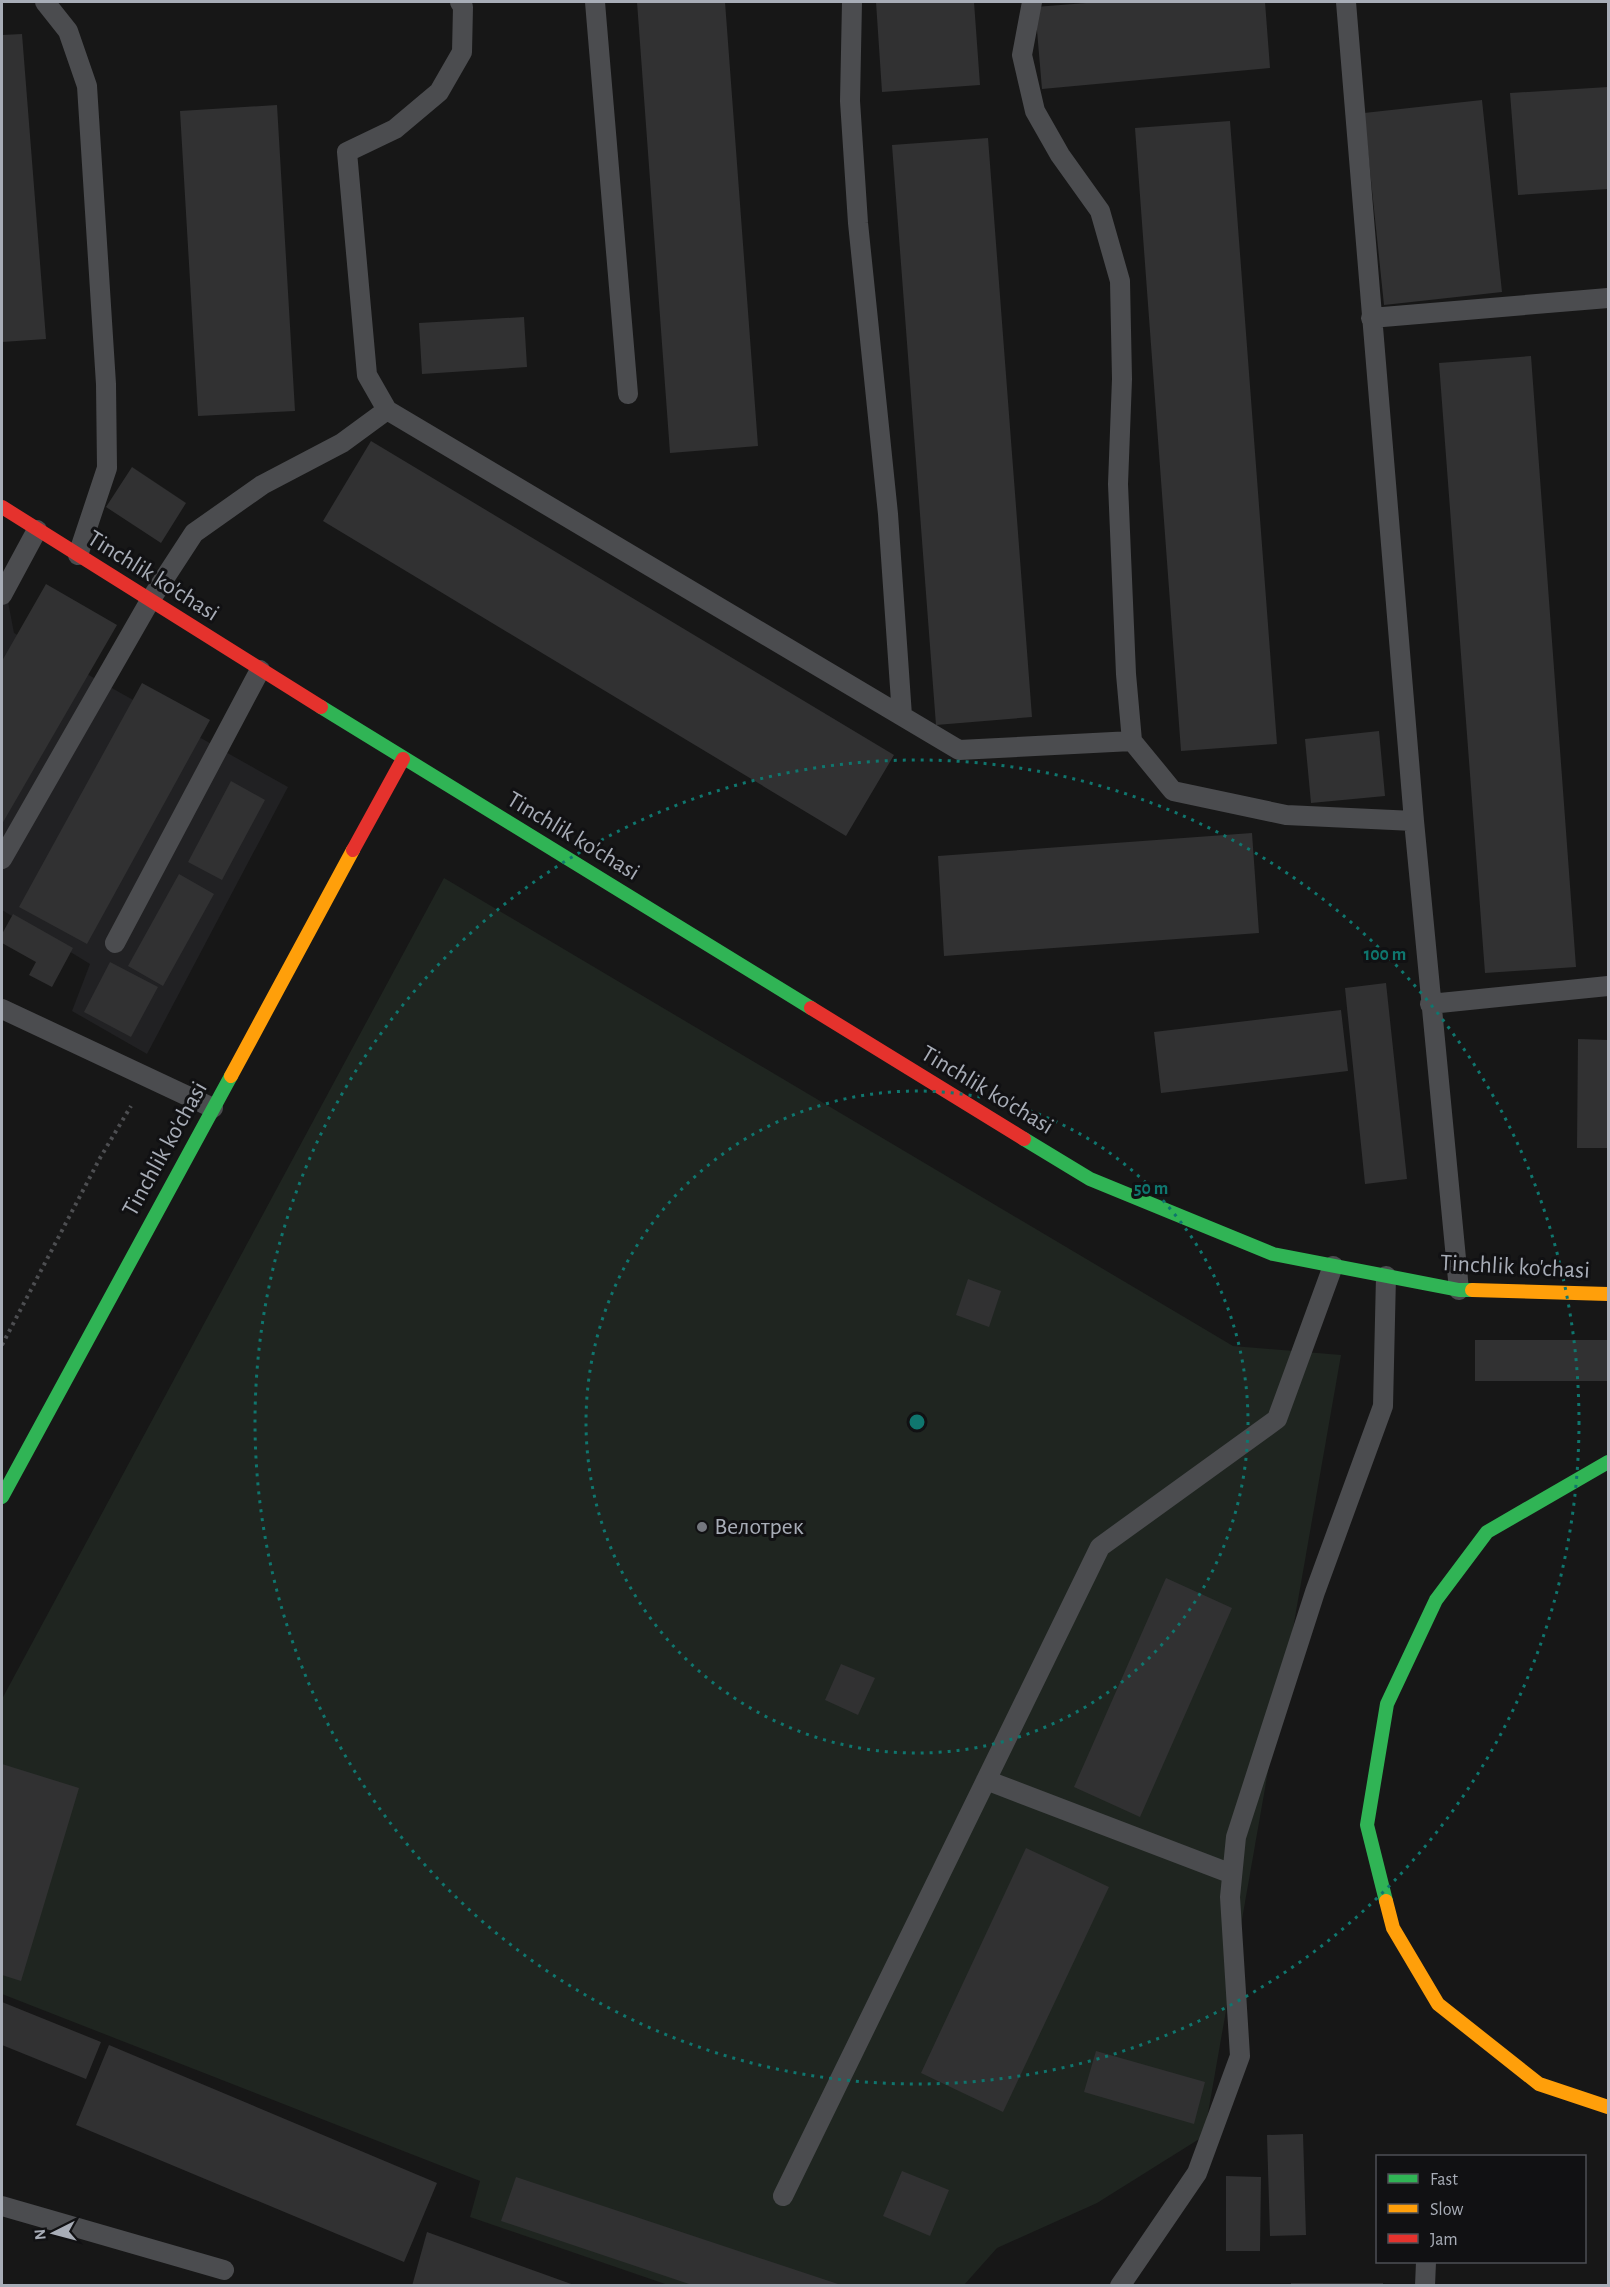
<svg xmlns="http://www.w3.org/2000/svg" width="1610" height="2287" font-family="'Alegreya Sans',sans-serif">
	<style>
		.built { fill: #212123 }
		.green { fill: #1f2520 }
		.building { fill: #313132 }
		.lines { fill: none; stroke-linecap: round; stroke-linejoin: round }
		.path { stroke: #4d4e51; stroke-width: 4; stroke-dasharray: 3 4.5; stroke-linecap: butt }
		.lane { stroke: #4b4c4f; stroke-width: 20 }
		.fast { stroke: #30b455; stroke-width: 14 }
		.slow { stroke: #ff9f0a; stroke-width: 14 }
		.jam { stroke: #e5322d; stroke-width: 14 }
		.ring { fill: none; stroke: #0f766e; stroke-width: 3; stroke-dasharray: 3 6 }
		.poi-dot { fill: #75787f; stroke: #111113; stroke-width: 2 }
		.labels { text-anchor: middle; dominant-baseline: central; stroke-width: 6; stroke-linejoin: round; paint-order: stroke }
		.street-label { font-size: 24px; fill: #a8adb7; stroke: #111113 }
		.poi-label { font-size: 24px; fill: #a8adb7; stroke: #111113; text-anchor: start }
		.centre { fill: #0f766e; stroke: #111113; stroke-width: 3 }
		.ring-label { font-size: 18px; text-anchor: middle; font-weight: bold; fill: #0f766e; stroke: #111113; stroke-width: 6; stroke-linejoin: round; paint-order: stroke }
	</style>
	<rect width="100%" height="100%" fill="#171717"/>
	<path class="built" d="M2,570L14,633L288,787L147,1054L72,1011L90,964L2,910Z"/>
	<path class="green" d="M444,878L1233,1346L1341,1355L1204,2136L1097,2203L997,2248L964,2285H668L470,2217L480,2181L2,1994V1699Z"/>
	<path class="building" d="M637,2H725L758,446L670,453Z
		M876,2H974L980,85L882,92Z
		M1099,2H1265L1270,68L1042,89L1035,7Z
		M22,34L46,339L2,342V35Z
		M1608,87V189L1518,195L1510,93Z
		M1482,100L1502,292L1384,305L1364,113Z
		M277,105L295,411L198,416L180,111Z
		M1230,121L1277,744L1181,751L1135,128Z
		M988,138L1032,717L936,725L892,145Z
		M524,317L527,367L422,374L419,323Z
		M1531,356L1576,967L1485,973L1439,363Z
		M371,441L894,755L846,836L323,521Z
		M132,467L186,503L161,543L106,507Z
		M46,584L117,625L2,824V661Z
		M142,683L210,720L87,944L19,907Z
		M1379,731L1385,796L1311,803L1305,739Z
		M231,781L265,800L222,880L188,862Z
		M1252,833L1259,933L944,956L938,856Z
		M179,874L214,894L163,986L128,966Z
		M13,914L73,948L52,987L29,975L36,962L2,943V934Z
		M110,962L158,987L131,1037L84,1012Z
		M1386,983L1407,1179L1365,1184L1345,988Z
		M1341,1010L1348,1071L1161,1093L1154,1032Z
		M1578,1039L1608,1040V1148H1577Z
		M968,1279L1001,1291L989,1327L956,1315Z
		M1475,1340H1608V1381H1475Z
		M1166,1578L1232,1608L1140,1817L1074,1787Z
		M841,1664L875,1678L858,1715L825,1700Z
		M2,1764L79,1788L21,1981L2,1975Z
		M1026,1848L1109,1887L1003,2112L921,2073Z
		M2,2002L101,2042L86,2079L2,2045Z
		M109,2045L437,2183L404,2262L76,2125Z
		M1096,2051L1205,2082L1194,2124L1084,2092Z
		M1303,2134L1306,2235L1270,2236L1267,2135Z
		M902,2171L949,2190L930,2236L883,2216Z
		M1226,2176L1261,2177L1260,2251H1226Z
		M516,2177L841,2285V2286H695L501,2221Z
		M427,2232L574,2285V2286H412Z
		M1291,2283H1383V2286H1291Z"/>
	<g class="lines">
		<path class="path" d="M2,1345L100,1158L131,1106"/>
		<path class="lane" d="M45,2L68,31L87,86L106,384L107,468L78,555
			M595,2L628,394
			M852,2L850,101L858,223L888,514L902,716
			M1032,2L1022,55L1035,111L1060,155L1100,211L1120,281L1122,379L1118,484L1126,674L1132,741L1173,791L1286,815L1414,821L1459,1290
			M1346,2L1414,821
			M1371,318L1608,298
			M387,410L367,375L347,152L395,129L439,92L462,52L463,7L460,2
			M2,595L37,530
			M2,859L151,599L194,533L262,485L342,443L387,410L959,750L1132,741
			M115,943L260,670
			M1430,1004L1608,986
			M2,1009L213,1108
			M986,1780L1232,1874
			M783,2196L1100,1547L1277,1419L1333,1266
			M2,2206L224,2270
			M1120,2286L1197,2173L1240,2056L1230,1897L1236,1837L1315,1592L1383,1406L1386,1276
			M1425,2286L1426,2262"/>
		<path class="fast" d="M321,707L811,1008
			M1024,1139L1090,1179L1273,1254L1459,1290H1472
			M2,1497L231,1076
			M1386,1901L1367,1825L1387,1704L1436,1600L1487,1532L1608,1462"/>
		<path class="slow" d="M231,1076L353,850
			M1472,1290L1608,1294
			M1386,1901L1393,1928L1438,2004L1539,2084L1608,2107"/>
		<path class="jam" d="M2,507L321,707
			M353,850L403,759
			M811,1008L1024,1139"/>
	</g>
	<g class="ring">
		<circle cx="917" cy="1422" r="331"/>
		<circle cx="917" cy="1422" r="662"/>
	</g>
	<circle class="poi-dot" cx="702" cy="1527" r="6"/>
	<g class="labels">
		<g class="street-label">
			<text transform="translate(153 576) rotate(32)">Tinchlik ko'chasi</text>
			<text transform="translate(573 836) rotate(31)">Tinchlik ko'chasi</text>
			<text transform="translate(987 1090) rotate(31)">Tinchlik ko'chasi</text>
			<text transform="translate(165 1149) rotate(-61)">Tinchlik ko'chasi</text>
			<text transform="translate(1515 1267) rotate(3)">Tinchlik ko'chasi</text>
		</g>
		<g class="poi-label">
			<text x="714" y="1527">Велотрек</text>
		</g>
	</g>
	<circle cx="917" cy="1422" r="9" class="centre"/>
	<g class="ring-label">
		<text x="1385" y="960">100 m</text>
		<text x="1151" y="1194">50 m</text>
	</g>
	<rect width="1610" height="2287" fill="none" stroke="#a8adb7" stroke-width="6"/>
	<rect x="1376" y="2155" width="210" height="108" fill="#111113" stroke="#4d4f55" stroke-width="1.5"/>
	<rect x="1388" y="2174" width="30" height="9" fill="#30b455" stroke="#4d4f55" stroke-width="1.5"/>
	<text x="1430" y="2185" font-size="18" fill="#a8adb7">Fast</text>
	<rect x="1388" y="2204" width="30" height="9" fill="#ff9f0a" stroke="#4d4f55" stroke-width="1.5"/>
	<text x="1430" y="2215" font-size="18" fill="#a8adb7">Slow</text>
	<rect x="1388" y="2234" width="30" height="9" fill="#e5322d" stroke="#4d4f55" stroke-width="1.5"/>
	<text x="1430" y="2245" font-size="18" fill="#a8adb7">Jam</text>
	<g transform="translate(54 2233) rotate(264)" stroke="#111113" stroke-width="4.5" paint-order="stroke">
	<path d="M0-4.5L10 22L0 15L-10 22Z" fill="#a8adb7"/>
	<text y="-9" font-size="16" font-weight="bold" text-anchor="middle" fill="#a8adb7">N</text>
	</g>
</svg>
